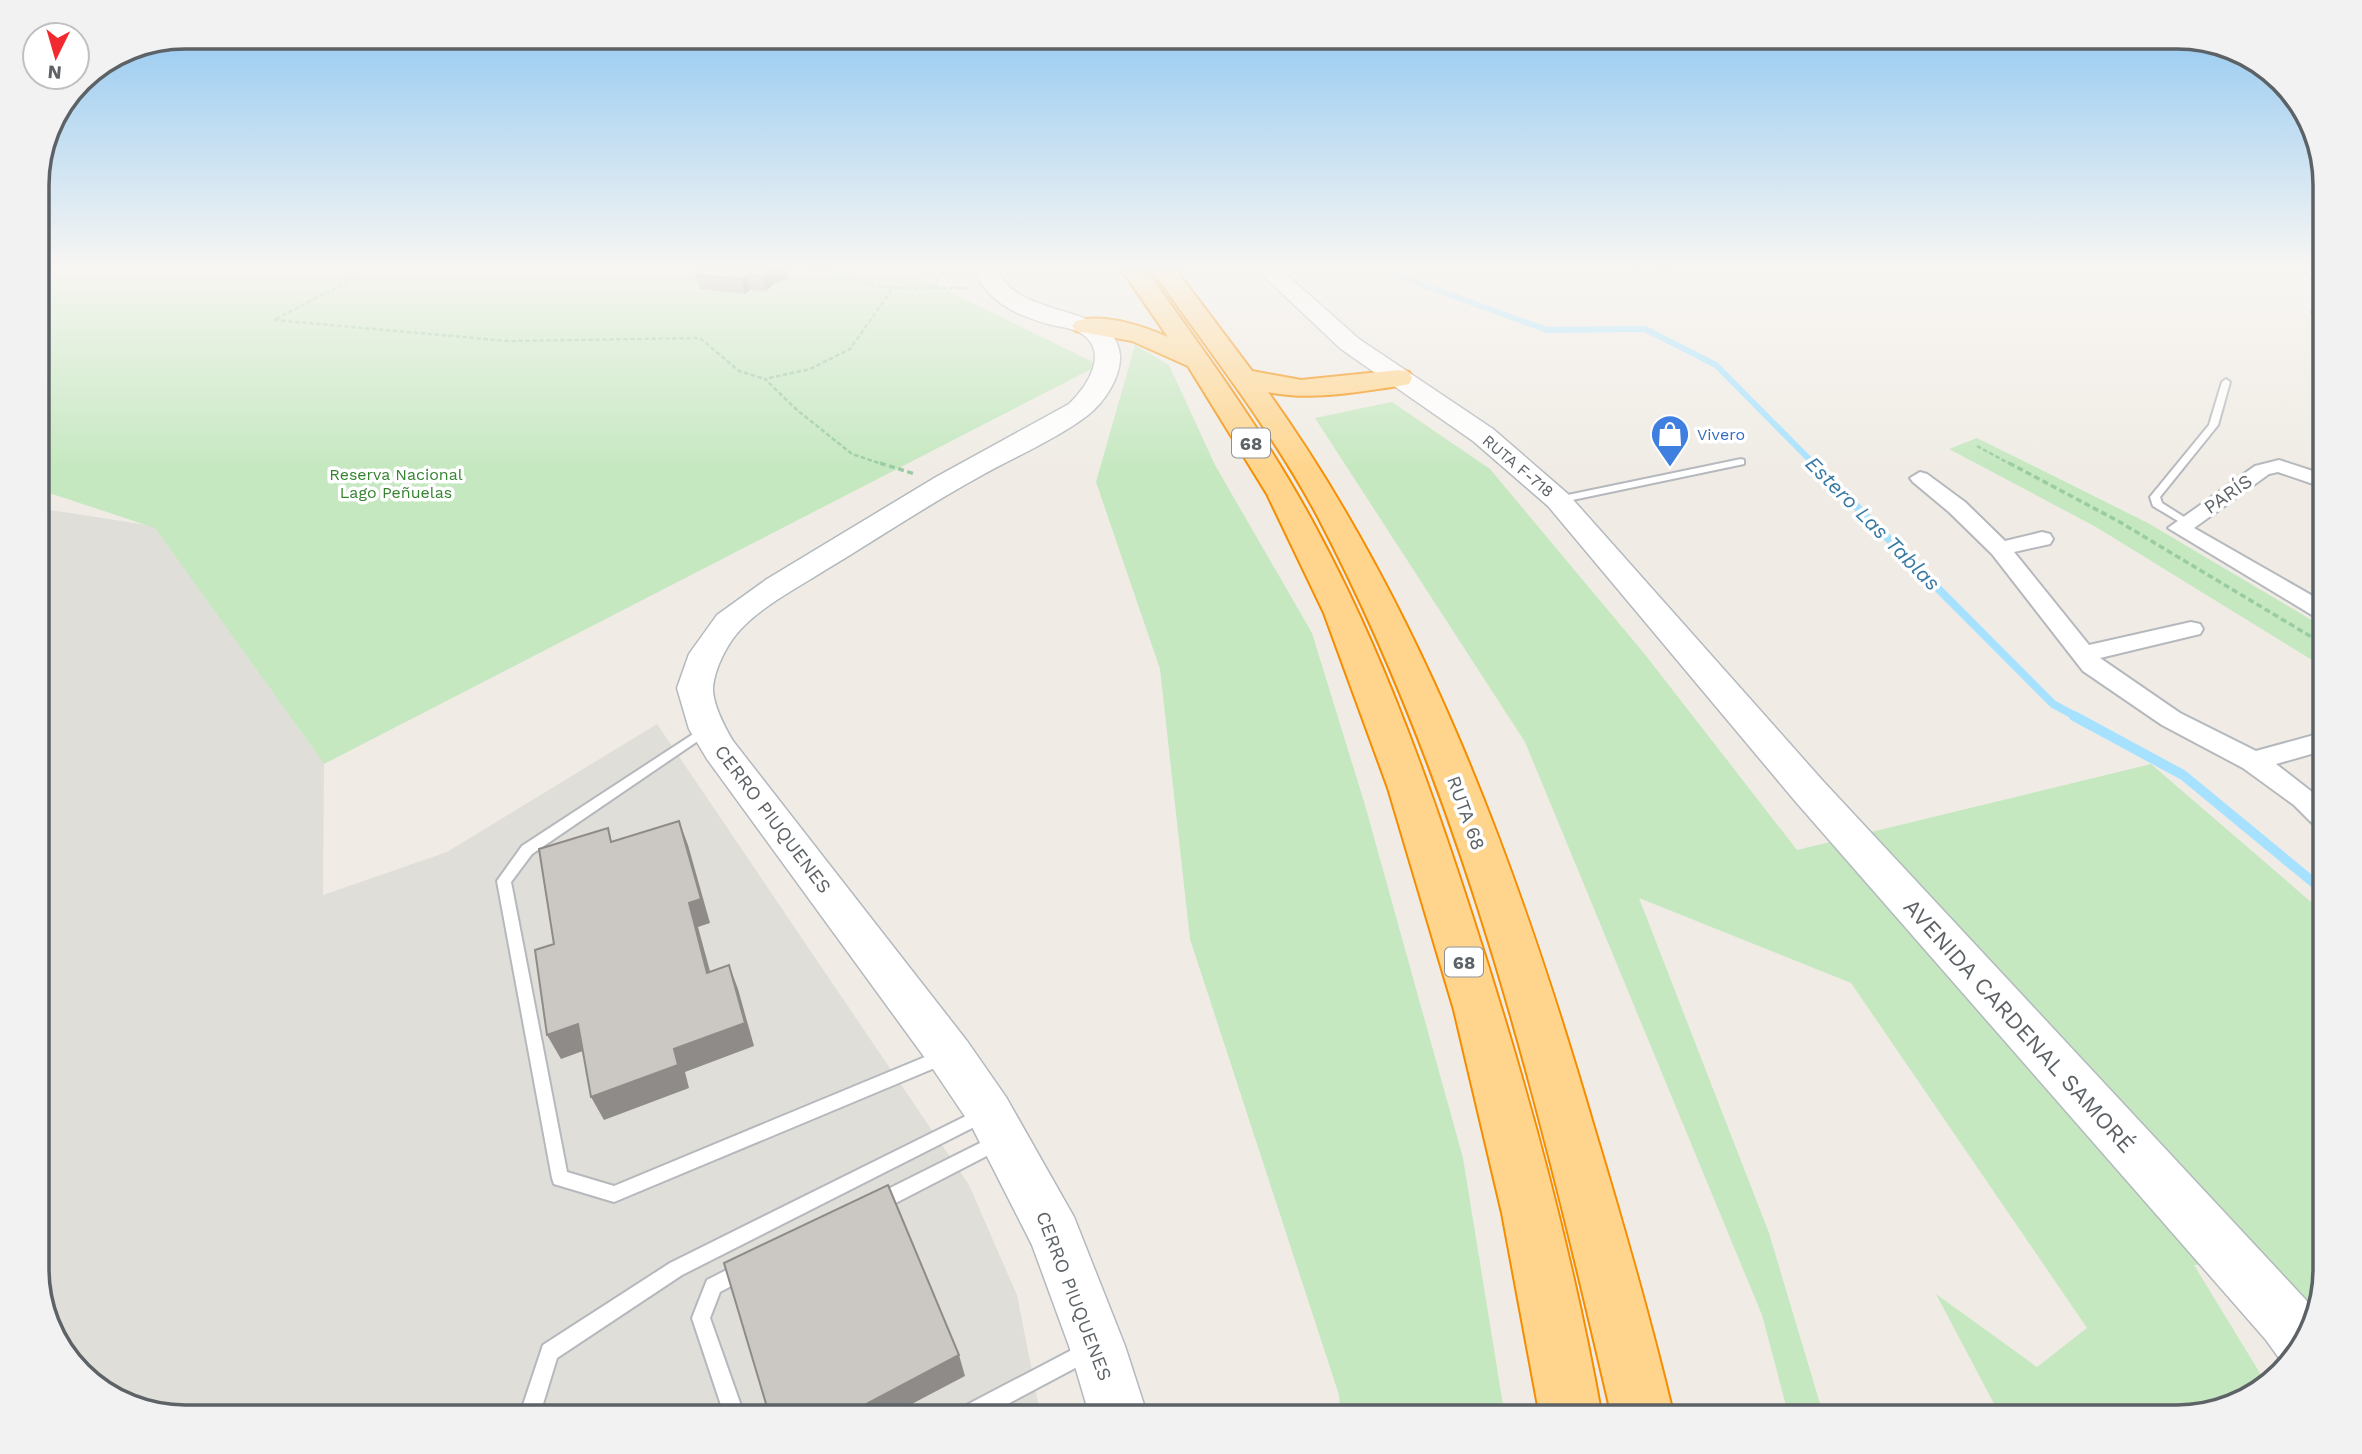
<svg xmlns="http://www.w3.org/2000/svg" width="2362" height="1454" font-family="'Work Sans',sans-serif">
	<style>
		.industrial { fill: #e0ded9 }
		.green { fill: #c5e8c0 }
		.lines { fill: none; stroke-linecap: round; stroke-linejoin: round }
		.stream-far2 { stroke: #a6e2ff; stroke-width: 6 }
		.stream-far1 { stroke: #a6e2ff; stroke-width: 8 }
		.stream { stroke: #a6e2ff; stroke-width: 10 }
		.lane-casing { stroke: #b5b8bc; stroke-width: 4 }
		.street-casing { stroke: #b5b8bc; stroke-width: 4 }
		.secondary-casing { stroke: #b3b9bd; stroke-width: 3 }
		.highway-casing { stroke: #f58d00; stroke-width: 4 }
		.path-far1 { stroke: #9acca3; stroke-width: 2.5; stroke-dasharray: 4.5 2.5; stroke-linecap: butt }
		.path { stroke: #9acca3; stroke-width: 3.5; stroke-dasharray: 6 3.5; stroke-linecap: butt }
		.lane { fill: #fff; fill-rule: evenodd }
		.street { fill: #fff; fill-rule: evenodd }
		.secondary { fill: #fff; fill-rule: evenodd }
		.highway { fill: #ffd58d; fill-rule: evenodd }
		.wall { fill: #afaba7 }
		.shaded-wall { fill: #8e8b88 }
		.building { fill: #cbc7c2; stroke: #8e8b88; stroke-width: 2 }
		.labels { text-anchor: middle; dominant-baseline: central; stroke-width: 7; stroke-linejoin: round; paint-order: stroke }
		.far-shop-label { font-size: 16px; fill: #366cbe; stroke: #fff; text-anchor: start }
		.far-street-label { font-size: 16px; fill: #5c6266; stroke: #fff }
		.far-park-label { font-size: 16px; fill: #358230; stroke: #fff }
		.shield { fill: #fff; stroke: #8d9194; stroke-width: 2 }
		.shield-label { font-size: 18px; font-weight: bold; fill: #5c6266 }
		.street-label { font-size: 19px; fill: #5c6266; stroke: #fff }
		.water-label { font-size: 21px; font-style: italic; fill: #3779a4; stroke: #fff }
		.near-street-label { font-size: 23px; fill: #5c6266; stroke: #fff }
		.rim { fill: none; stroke: #5c6266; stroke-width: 3.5 }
	</style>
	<rect width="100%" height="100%" fill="#f0ece5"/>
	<path class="industrial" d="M37,508L154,526L324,764L323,895L447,852L657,724L969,1185L1017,1295L1041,1417H185L110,1397L57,1344L37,1279Z"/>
	<path class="green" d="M37,266H911L905,270L1099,365L324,764L155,528L37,489Z
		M1135,345L1169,365L1215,465L1312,633L1365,805L1463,1158L1505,1417H1340L1339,1395L1190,939L1160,669L1096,482Z
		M1392,402L1490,469L1643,652L1797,850L2151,764L2325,914V1270L2313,1316L2274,1266L2194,1265L2266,1383L2252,1397L2178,1417H2001L1936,1294L2037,1367L2087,1328L1851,983L1639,898L1769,1233L1824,1417H1789L1762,1315L1525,742L1315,418Z
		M1977,438L2148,523L2325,628V668L2096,527L1949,449Z"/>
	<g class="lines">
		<path class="stream-far2" d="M1371,266L1547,330L1645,329L1716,365L1815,465"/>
		<path class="stream-far1" d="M1813,463L2053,704L2077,717"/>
		<path class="stream" d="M2074,716L2183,775L2325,892"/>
		<g class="lane-casing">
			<path id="lane" d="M2226,379L2230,382L2218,425L2160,497L2162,503L2192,522L2187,525L2183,524L2153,506L2150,497L2209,425L2222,382Z
				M1741,459L1744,460V464L1558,503L1553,500L1558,497Z
				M707,725L711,726L713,729L711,732L532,854L511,882L567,1172L614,1186L937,1052L943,1050L949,1052L951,1057L949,1062L614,1202L554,1184L552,1178L497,881L522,846Z
				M982,1108L988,1110L990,1115L988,1120L682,1275L557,1358L539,1417H519L543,1345L670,1263Z
				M998,1134L1004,1137L1006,1142L1004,1147L886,1208L880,1210L874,1208L871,1202L874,1196Z
				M742,1262L748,1265L751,1271L748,1277L720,1292L710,1318L745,1417H725L692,1318L707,1280Z
				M1087,1342L1094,1344L1096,1351L1094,1358L983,1417H954L957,1410Z"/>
		</g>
		<g class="street-casing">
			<path id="street" d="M1626,266H1671C1662,274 1635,274 1626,266Z
				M2301,266H2318L2325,273V287L2319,285Z
				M2325,303V323L2319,322L2312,312Z
				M2279,460L2325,475V488L2278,472L2269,474L2194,528L2325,603V620L2317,618L2168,528L2255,466Z
				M1920,472L1927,474L1965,502L2005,541L2042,532L2050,534L2053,539L2050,544L2014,552L2089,645L2191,622L2200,624L2203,629L2200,634L2100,658L2180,713L2256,751L2325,732V750L2276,764L2325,802V829L2315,826L2294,805L2243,768L2162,725L2083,671L1992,554L1949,512L1913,482L1910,478Z"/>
		</g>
		<g class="secondary-casing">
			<path id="secondary" d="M973,266H995C1017,323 1117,301 1120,356C1121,377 1104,403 1088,415C1057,439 1012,458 977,478C926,506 877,539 827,569C799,587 763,605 740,630C727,644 715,668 713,687C712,703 725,728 733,741L967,1041L1006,1097L1074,1217L1125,1346L1148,1417H1090L1069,1346L1032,1245L972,1127L933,1069L707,759L689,729L677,688L689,654L717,615L767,579L936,477L1069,404C1088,386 1111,350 1079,332C1071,328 1061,327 1052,325C1018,316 985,302 973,266Z
				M1253,266H1277L1359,339L1493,429L1568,494L1823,781L2306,1300L2314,1312L2305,1344L2284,1365L2266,1340L1795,801L1548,506L1473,441L1341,349Z"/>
		</g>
		<g class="highway-casing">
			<path id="highway" d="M1119,266H1143C1204,351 1267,436 1316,528C1383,652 1430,785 1473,918C1526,1081 1572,1249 1602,1417H1540L1502,1213L1454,1010L1388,788L1324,613L1267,494L1188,366L1132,341L1076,331L1072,326L1076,321C1105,313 1142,326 1168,337Z
				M1149,266H1173L1252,371L1301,380L1399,370L1409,372L1412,378L1409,384L1399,386C1355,392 1312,401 1268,392C1425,612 1519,870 1594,1127C1623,1223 1651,1320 1674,1417H1612C1540,1109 1466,799 1318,517C1270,427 1207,349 1149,266Z"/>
		</g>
		<path class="path-far1" d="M363,266L343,284L274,320L508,341L700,338L739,371L765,379
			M781,268L829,272L873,286L892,288
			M933,287L947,266
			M1977,446L2012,465
			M885,465L852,454L797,410L765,379L810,369L850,349L893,288H968"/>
		<path class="path" d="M880,463L915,474
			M2009,463L2118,521L2325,645"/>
		<use href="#lane" class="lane"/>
		<use href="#street" class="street"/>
		<use href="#secondary" class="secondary"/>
		<use href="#highway" class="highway"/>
	</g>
	<path class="wall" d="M707,266H786L789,278L775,283L766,291L750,290L745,294L700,289L696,275Z"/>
	<path class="shaded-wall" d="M780,266H786L789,278L775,283L766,291L763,276L772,269Z
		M747,275L750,290L745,294L742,279Z
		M679,821L688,845L710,923L698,927L717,997L707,973L689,903Z
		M729,965L738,989L754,1046L685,1072L689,1088L604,1120L591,1097L674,1049Z
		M578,1024L591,1048L561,1059L547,1035Z
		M959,1355L965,1376L887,1417H842Z"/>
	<path class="building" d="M707,266H780L772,269L763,276L747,275L742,279L696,275Z
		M679,821L701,899L689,903L707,973L729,965L745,1023L674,1049L678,1065L591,1097L578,1024L547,1035L535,950L554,944L539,849L608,828L611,842Z
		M888,1185L959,1355L842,1417H770L724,1263Z"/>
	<linearGradient id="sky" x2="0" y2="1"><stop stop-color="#8dc6f1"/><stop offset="0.57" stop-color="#f8f6f3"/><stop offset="1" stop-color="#f8f6f3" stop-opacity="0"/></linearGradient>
	<rect width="2362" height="470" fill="url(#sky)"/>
	<defs>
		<g id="shop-pin" transform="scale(2.0125)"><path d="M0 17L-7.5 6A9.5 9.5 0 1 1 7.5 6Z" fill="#3f7fe0" stroke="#fff"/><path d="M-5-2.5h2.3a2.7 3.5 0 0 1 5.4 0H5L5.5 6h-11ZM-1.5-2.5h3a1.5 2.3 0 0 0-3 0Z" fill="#fff"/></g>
	</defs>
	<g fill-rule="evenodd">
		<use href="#shop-pin" x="1670" y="434"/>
	</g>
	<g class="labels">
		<g class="far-shop-label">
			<text x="1697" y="434">Vivero</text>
		</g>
		<g class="far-street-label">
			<text transform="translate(1518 466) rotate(40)">RUTA F-718</text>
		</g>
		<g class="far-park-label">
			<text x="396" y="474">Reserva Nacional<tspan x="396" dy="18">Lago Peñuelas</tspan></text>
		</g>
		<g class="shield">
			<rect x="1232" y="428.5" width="38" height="29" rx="5"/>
			<rect x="1445" y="947.5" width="38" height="29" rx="5"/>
		</g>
		<g class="shield-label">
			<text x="1251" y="443">68</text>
			<text x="1464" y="962">68</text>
		</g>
		<g class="street-label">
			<text transform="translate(2228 494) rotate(-35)">PARÍS</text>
			<text transform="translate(1466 813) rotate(70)">RUTA 68</text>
			<text transform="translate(773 819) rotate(53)">CERRO PIUQUENES</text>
			<text transform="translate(1074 1296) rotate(69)">CERRO PIUQUENES</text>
		</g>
		<g class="water-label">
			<text transform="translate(1873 523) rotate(45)">Estero Las Tablas</text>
		</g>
		<g class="near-street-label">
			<text transform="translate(2019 1026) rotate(48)">AVENIDA CARDENAL SAMORÉ</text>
		</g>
	</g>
	<path d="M0 0H2362V1454H0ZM185 49H2177A136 136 0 0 1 2313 185V1269A136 136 0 0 1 2177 1405H185A136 136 0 0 1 49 1269V185A136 136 0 0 1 185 49Z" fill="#f2f2f3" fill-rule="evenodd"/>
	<path class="rim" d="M185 49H2177A136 136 0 0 1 2313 185V1269A136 136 0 0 1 2177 1405H185A136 136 0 0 1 49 1269V185A136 136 0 0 1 185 49Z"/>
	<g transform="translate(56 56) rotate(185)"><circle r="33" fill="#ffffff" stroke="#bec0c2" stroke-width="2"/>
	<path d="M0-5L12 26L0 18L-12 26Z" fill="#f2292f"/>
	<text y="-10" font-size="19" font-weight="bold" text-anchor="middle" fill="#5c6266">N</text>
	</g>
</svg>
